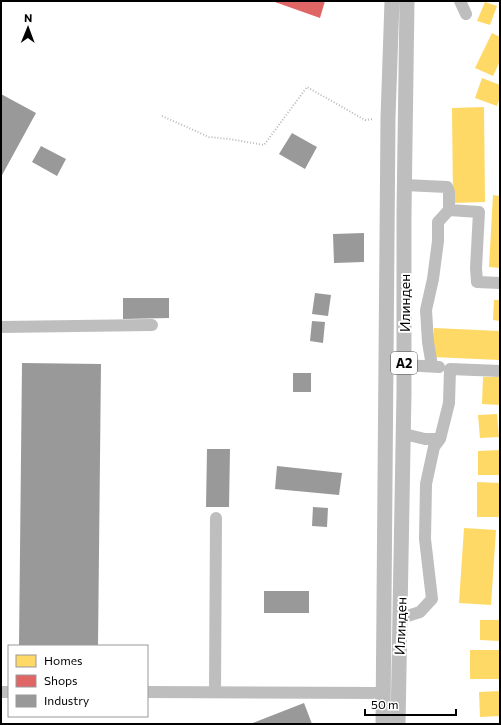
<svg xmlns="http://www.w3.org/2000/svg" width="501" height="725" font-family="Commissioner,sans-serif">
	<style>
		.homes { fill: #ffd966 }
		.shops { fill: #e06666 }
		.industry { fill: #999 }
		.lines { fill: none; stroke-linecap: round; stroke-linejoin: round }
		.path { stroke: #b9b9b9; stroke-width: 2; stroke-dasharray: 1 2; stroke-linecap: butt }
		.minor { stroke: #bebebe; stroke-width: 12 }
		.major { stroke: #bebebe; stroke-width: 15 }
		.labels { text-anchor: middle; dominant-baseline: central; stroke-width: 4; stroke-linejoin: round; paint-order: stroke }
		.shield { fill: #fff; stroke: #4c4c4c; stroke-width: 1 }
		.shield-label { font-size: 13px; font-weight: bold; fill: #000 }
		.street-label { font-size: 14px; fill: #000; stroke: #fff }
	</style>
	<rect width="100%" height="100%" fill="#fff"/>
	<path class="homes" d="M485,2L497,6L490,25L477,21Z
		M492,33L500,37V61L493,76L475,68Z
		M482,78L500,85V98L497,106L475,98Z
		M484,107L485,202L453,203L452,108Z
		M493,195L500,196V268L489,267Z
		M494,300H500V321L493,320Z
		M434,328L500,331V360L432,357Z
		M483,377H500V405L482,404Z
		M497,414L499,437L480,438L478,415Z
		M500,450V475H478V451Z
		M477,482L500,483V517H477Z
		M464,528L496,530L491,605L459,603Z
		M480,620H500V641L480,640Z
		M470,650H500V679H470Z
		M500,691V716L480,717L479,692Z"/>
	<path class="shops" d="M272,1H325L320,18Z"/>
	<path class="industry" d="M1,94L36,113L1,177Z
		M292,133L317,147L305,169L279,154Z
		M41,146L66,159L57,176L32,162Z
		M364,233V262L334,263L333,234Z
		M315,293L331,295L328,316L312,314Z
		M123,298H169V318L123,319Z
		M312,321L325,322L323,343L310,341Z
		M22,363L101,364L98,646H19Z
		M293,373H311V392H293Z
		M207,449H230L229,507H206Z
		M277,466L342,473L339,495L275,489Z
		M313,507L328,508L327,527L312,526Z
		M264,591H309V613H264Z
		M304,703L312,724H250Z"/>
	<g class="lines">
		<path class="path" d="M162,116L209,137L229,139L264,145L307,87L365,120L374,119"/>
		<path class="minor" d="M460,1L466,14
			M404,185L447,187L449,192V210
			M1,327L152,325
			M404,365L439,367
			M432,366L428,342L426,310L433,279L438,241V222L449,210L479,212L476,268L477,282L500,283
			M404,434L425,439H440
			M401,618L420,612L432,599L425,539L426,484L434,447L440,439L449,403L450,369L500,371
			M1,692H9
			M147,692L383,693
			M215,692L216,518"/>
		<path class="major" d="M383,724L388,118L392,1
			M398,724L404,392V213L407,1"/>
	</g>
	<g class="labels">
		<rect class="shield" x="391" y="352" width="26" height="22" rx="3"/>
		<g class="shield-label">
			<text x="404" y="363">A2</text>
		</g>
		<g class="street-label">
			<text transform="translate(404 303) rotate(-90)">Илинден</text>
			<text transform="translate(400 626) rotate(-88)">Илинден</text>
		</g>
	</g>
	<rect width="501" height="725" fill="none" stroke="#000000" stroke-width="4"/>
	<rect x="8" y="645" width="140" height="72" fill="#ffffff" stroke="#999999"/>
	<rect x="16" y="655" width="20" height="12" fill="#ffd966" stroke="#999999"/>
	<text x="44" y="665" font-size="12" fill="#000000">Homes</text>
	<rect x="16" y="675" width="20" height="12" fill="#e06666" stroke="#999999"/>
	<text x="44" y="685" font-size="12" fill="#000000">Shops</text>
	<rect x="16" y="695" width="20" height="12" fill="#999999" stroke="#999999"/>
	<text x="44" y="705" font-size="12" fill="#000000">Industry</text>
	<g transform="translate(28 28) rotate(1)" stroke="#ffffff" stroke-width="3" paint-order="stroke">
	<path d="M0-3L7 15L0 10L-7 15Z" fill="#000000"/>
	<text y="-6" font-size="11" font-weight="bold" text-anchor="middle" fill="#000000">N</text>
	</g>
	<path d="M365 709v6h91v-6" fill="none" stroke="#000000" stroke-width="2"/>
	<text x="371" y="709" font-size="12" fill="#000000" stroke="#ffffff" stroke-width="3" paint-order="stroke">50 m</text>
</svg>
